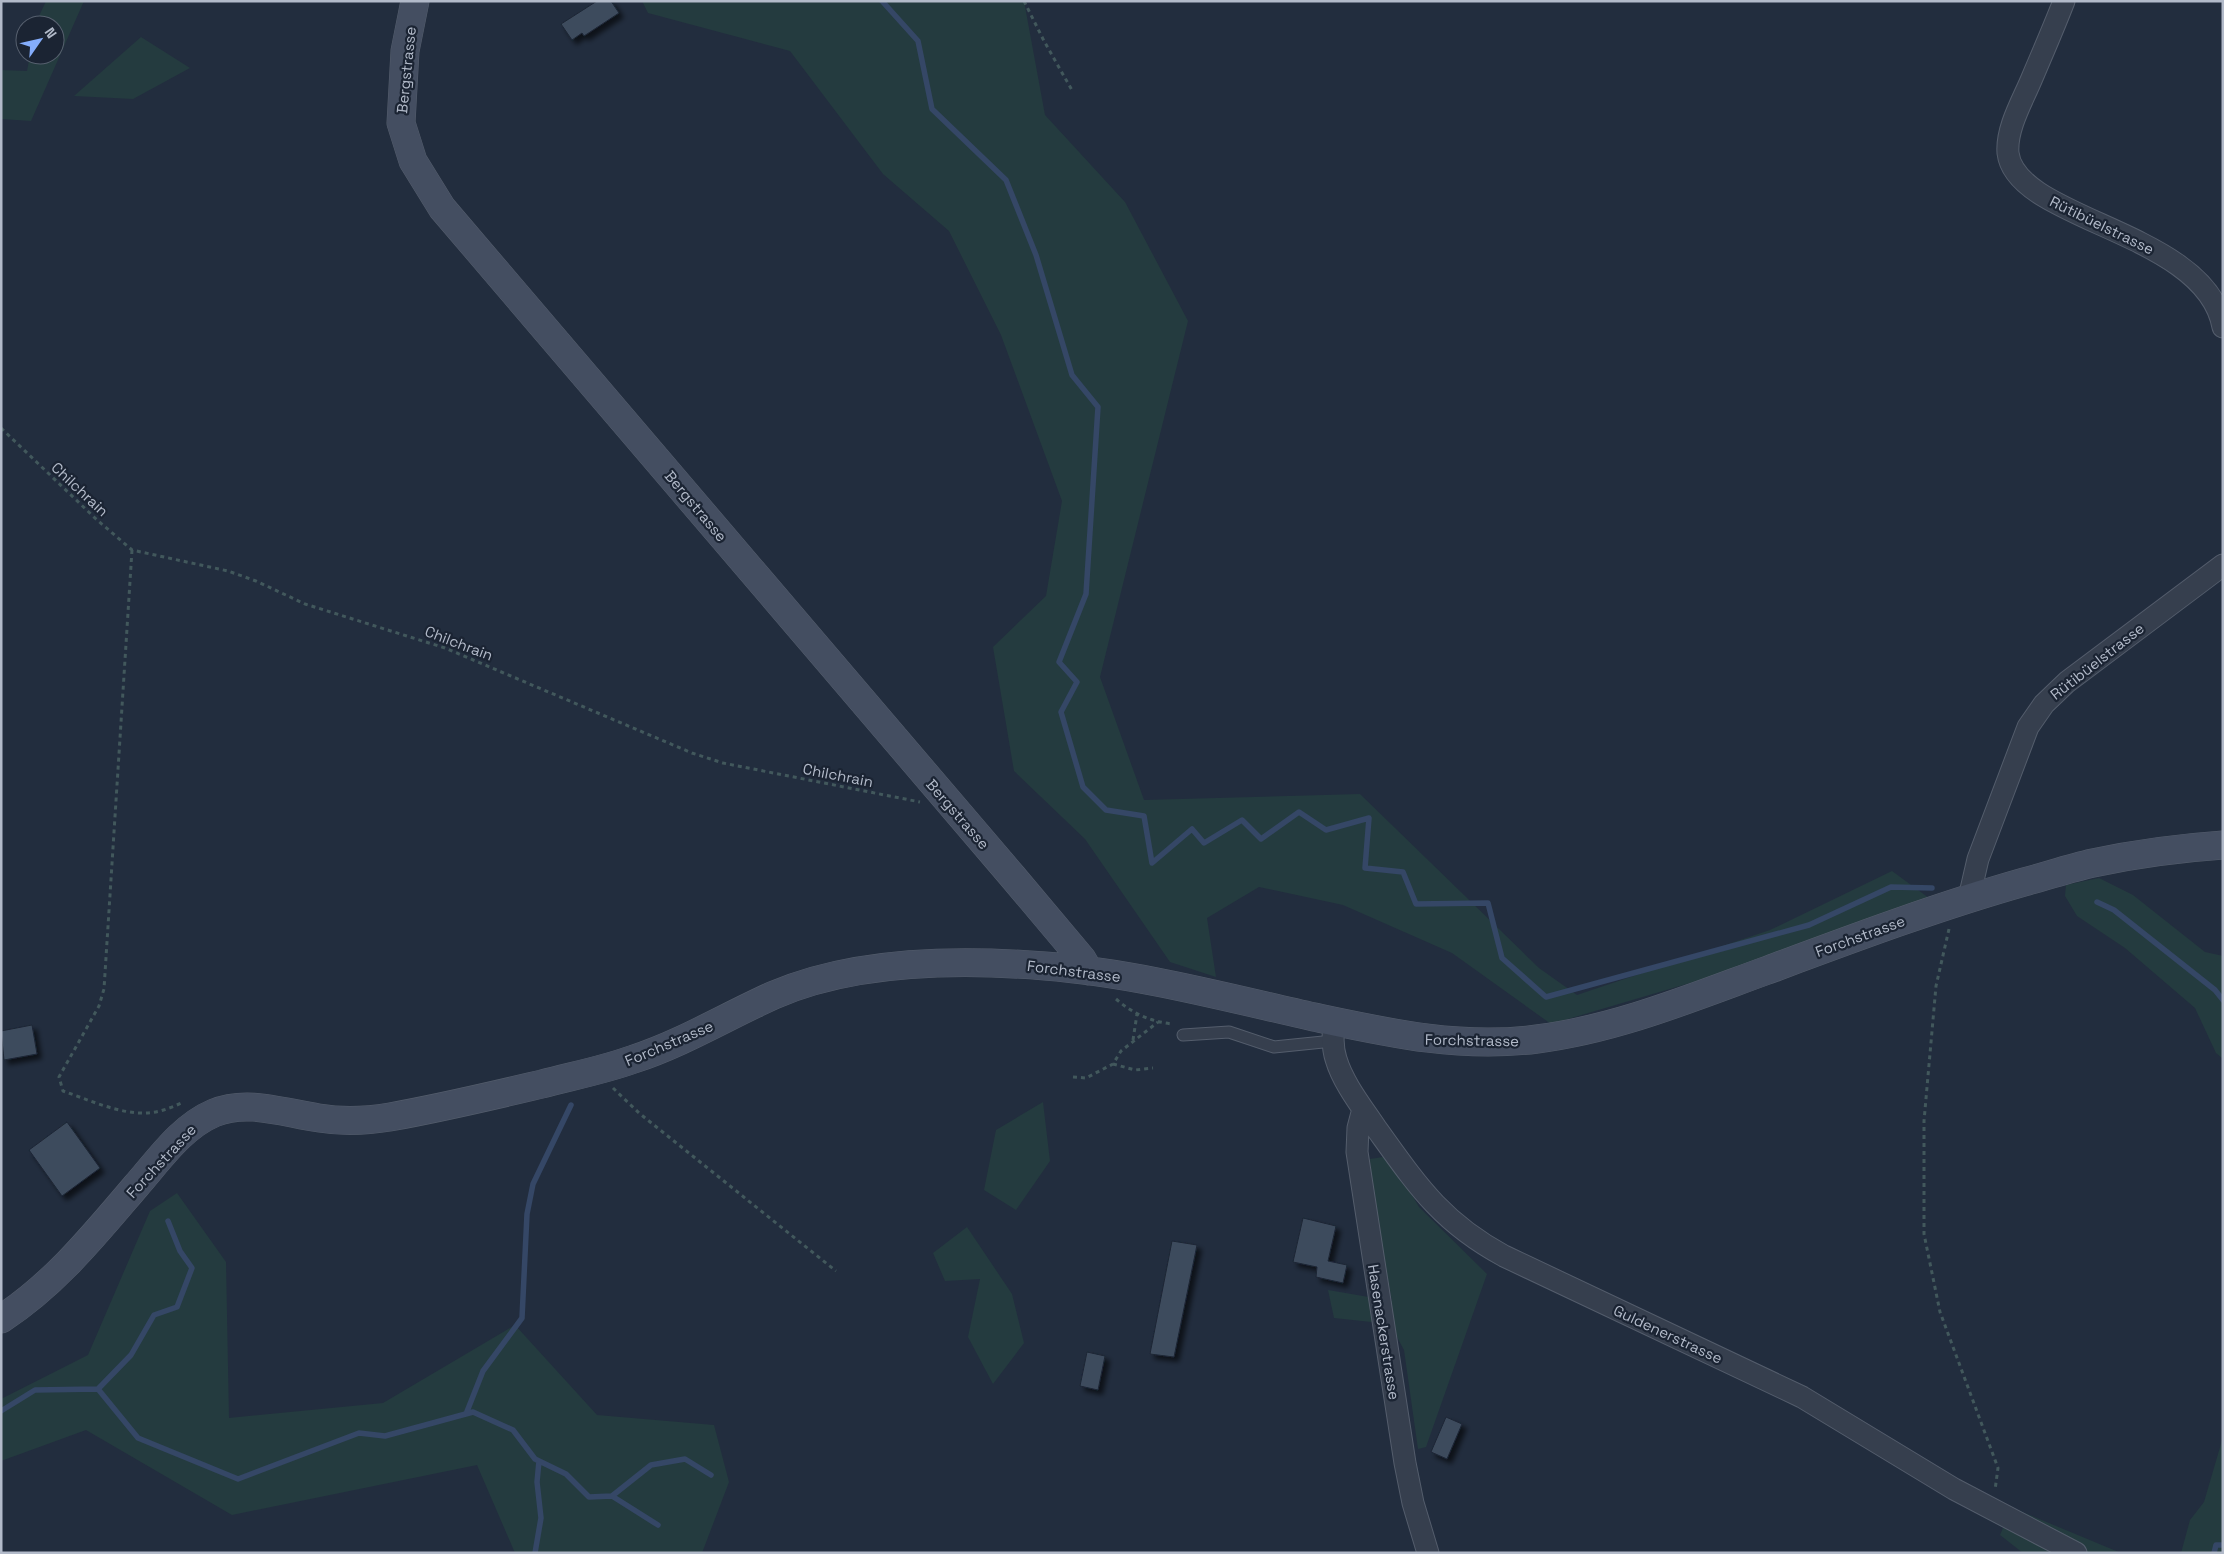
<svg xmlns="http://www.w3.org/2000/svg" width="2224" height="1554" font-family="'Space Grotesk',sans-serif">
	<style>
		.green { fill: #243b3f }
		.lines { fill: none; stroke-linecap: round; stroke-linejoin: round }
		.stream { stroke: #354766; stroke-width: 5.5 }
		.building { fill: #3e4b5d; stroke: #1d2635; filter: url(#shadow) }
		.lane-casing { stroke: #545d6c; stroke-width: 13 }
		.street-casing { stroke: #545d6c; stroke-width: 23 }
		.secondary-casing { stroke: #545d6c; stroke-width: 29 }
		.path { stroke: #42585c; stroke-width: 3; stroke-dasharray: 4 4; stroke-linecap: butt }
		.lane { stroke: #363f4e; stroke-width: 11 }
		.street { stroke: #363f4e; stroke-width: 21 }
		.secondary { stroke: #444e61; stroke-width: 28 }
		.labels { text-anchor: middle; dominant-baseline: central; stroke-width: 4.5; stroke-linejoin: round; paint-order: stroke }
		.street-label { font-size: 15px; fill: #b2bac9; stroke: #1b2433 }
	</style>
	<defs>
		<filter id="shadow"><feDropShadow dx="4.5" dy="4.5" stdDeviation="2.5" flood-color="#0009"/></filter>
	</defs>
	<rect width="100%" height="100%" fill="#222d3e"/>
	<path class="green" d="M46,1H84L31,121L1,119V70L27,71L30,55H55V25H35Z
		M642,1H1024L1045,115L1125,202L1188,321L1100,677L1144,800L1360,794L1539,968L1577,995L1770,930L1892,871L1933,901L1707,978L1551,1024L1452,953L1343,905L1259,887L1207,918L1216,977L1170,962L1085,839L1014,771L993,647L1046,596L1062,501L1001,335L949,231L883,174L790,51L648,13Z
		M141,37L190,68L133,99L74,96Z
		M2099,878L2133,895L2205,952L2223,956V1059L2216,1053L2195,1008L2125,948L2077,916L2065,896L2066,885Z
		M1043,1102L1050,1161L1016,1210L984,1190L996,1130Z
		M1389,1156L1419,1207L1487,1274L1426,1447L1418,1449L1404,1350L1390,1324L1334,1318L1328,1290L1392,1301L1372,1196L1370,1159Z
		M177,1193L226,1262L229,1418L383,1403L515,1325L597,1415L714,1425L729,1482L702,1553H515L477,1465L232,1515L86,1430L1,1461V1399L88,1355L150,1211Z
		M967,1227L1012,1294L1024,1343L993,1384L968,1337L980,1279L945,1281L933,1253Z
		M2223,1437V1553H2181L2190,1520L2204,1502Z
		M2020,1511L2121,1553H2023L2000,1535L2006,1521Z"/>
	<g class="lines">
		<path class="stream" d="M882,1L918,41L932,109L1006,180L1036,255L1072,375L1098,407L1086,594L1059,662L1077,682L1061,712L1083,787L1106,810L1144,816L1152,863L1192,829L1204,843L1242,820L1261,839L1299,812L1326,830L1369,818L1365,868L1403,872L1416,904L1488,903L1502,958L1546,997L1809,925L1891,887L1932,888
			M2097,902L2114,910L2215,990L2223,1000
			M98,1389L131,1355L154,1315L177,1307L192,1268L180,1251L168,1221
			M1,1411L35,1390L98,1389L138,1438L238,1479L359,1433L385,1436L473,1412L513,1430L535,1459L566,1474L589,1497L612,1496L651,1465L685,1459L711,1475
			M466,1414L483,1371L522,1318L527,1214L533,1184L571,1105
			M612,1496L658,1525
			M535,1553L541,1518L537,1482L539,1461
			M2214,1553L2216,1545H2223"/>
	</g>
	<path class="building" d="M597,1H611L619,13L584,36L582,33L572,40L561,24Z
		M32,1025L37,1054L4,1060L1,1031Z
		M67,1122L100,1168L62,1196L29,1150Z
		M1303,1218L1336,1226L1328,1261L1347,1265L1343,1283L1316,1277L1317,1267L1293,1262Z
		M1172,1241L1197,1245L1174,1357L1150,1354Z
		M1087,1352L1105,1356L1098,1390L1080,1386Z
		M1446,1417L1462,1424L1447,1459L1431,1452Z"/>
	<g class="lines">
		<g class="lane-casing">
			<path id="lane" d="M1183,1035L1229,1032L1274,1047L1333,1041"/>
		</g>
		<g class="street-casing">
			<path id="street" d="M2064,1C2054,27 2043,52 2032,78C2023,100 2006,128 2008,153C2016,221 2206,231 2223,327
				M1969,898L1978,859L2028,727L2044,704L2067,682L2223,565
				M1334,1021C1333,1034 1332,1047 1336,1059C1343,1083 1362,1107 1376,1128C1417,1185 1441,1222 1504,1256L1802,1397L1954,1489L2076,1553
				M1363,1109L1358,1128L1357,1152L1405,1463L1413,1503L1428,1553"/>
		</g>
		<g class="secondary-casing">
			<path id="secondary" d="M415,1L405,51L401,123L413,161L442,208L1013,877L1082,959L1089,971
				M1,1319C55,1284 95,1234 136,1186C159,1160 181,1127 214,1113C248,1099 284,1113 319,1118C343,1122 366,1121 390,1117C441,1108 491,1096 542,1084C572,1076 604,1070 634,1059C683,1043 727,1016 774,995C855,960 958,959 1045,966C1135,973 1225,997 1314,1017C1389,1033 1460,1049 1537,1039C1616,1029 1691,998 1765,971C1851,939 1936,907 2024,882C2047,876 2070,868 2093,863C2135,854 2180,848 2223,845"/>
		</g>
		<path class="path" d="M1024,1L1044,41L1073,92
			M1,428L96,519L132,550L228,571L256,581L305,604L445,648L692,753L723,763L920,802
			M132,550L104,989L99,1006L59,1077L63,1091C89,1100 119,1114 146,1113C159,1113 172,1107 184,1102
			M1949,929L1936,986L1924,1121V1234L1940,1312L1998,1468L1995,1490
			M1116,999C1132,1013 1151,1022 1173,1024
			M1133,1040L1137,1014
			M1113,1064L1135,1070L1153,1068
			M1073,1077L1086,1078L1113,1064L1121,1051L1158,1022
			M613,1088L639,1113L836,1271"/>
		<use href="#lane" class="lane"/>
		<use href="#street" class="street"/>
		<use href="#secondary" class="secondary"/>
	</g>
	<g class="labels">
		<g class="street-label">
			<text transform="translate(406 70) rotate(-84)">Bergstrasse</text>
			<text transform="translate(2102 225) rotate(26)">Rütibüelstrasse</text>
			<text transform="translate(80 489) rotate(43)">Chilchrain</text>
			<text transform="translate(696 506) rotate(50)">Bergstrasse</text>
			<text transform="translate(459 643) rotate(21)">Chilchrain</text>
			<text transform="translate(2097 661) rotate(-38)">Rütibüelstrasse</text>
			<text transform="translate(838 775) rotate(11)">Chilchrain</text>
			<text transform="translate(958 814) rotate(49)">Bergstrasse</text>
			<text transform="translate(1860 936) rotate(-20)">Forchstrasse</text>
			<text transform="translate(1074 971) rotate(7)">Forchstrasse</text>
			<text transform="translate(1472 1040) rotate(1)">Forchstrasse</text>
			<text transform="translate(669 1043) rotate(-23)">Forchstrasse</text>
			<text transform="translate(161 1161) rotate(-47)">Forchstrasse</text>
			<text transform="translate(1384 1332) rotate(81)">Hasenackerstrasse</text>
			<text transform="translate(1668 1334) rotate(25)">Guldenerstrasse</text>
		</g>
	</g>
	<rect width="2224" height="1554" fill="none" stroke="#b2bac9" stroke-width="5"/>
	<g transform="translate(40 40) rotate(56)"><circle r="24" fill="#1b2433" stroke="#57606f"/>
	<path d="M0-4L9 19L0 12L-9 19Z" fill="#84adfc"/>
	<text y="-8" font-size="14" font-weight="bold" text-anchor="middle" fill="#b2bac9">N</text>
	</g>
</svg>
